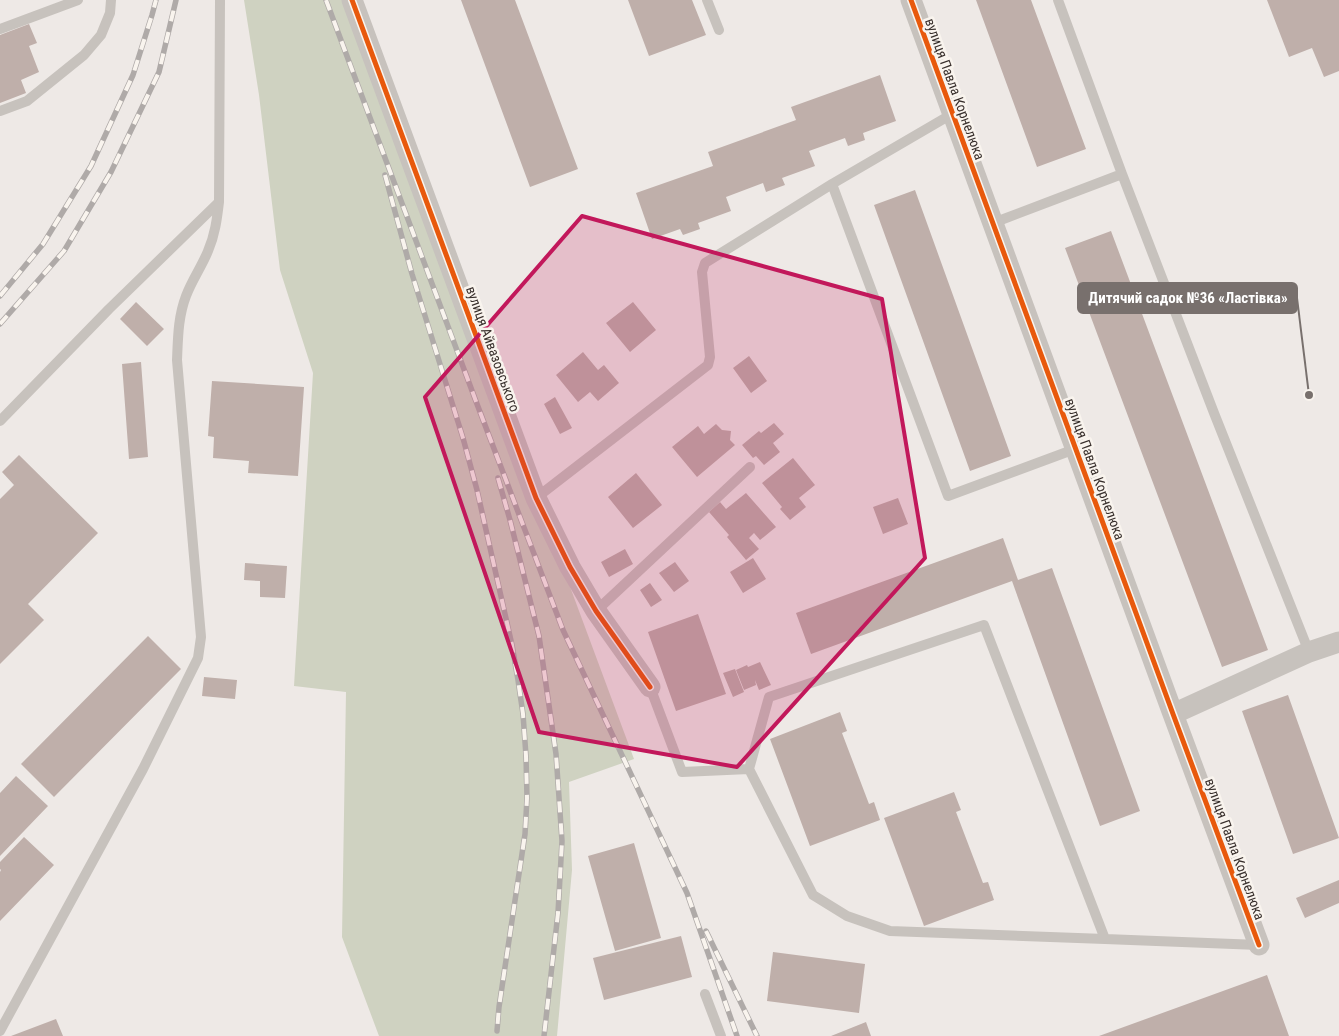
<svg xmlns="http://www.w3.org/2000/svg" width="1339" height="1036" font-family="'Roboto Condensed',sans-serif">
	<style>
		.green { fill: #cfd2c1 }
		.building { fill: #bfafaa }
		.lines { fill: none; stroke-linecap: round; stroke-linejoin: round }
		.lane { stroke: #c7c2bd; stroke-width: 10 }
		.street { stroke: #c7c2bd; stroke-width: 21 }
		.rail-casing { stroke: #afaaa8; stroke-width: 5.5 }
		.rail { stroke: #f9f4ee; stroke-width: 4; stroke-dasharray: 11; stroke-linecap: butt }
		.cycleway-casing { stroke: #f9f4ee; stroke-width: 8 }
		.cycleway { stroke: #e8590c; stroke-width: 5 }
		.marked { fill: #c2185b; fill-opacity: 0.2; stroke: #c2185b; stroke-width: 4; stroke-linejoin: round }
		.labels { text-anchor: middle; dominant-baseline: central; stroke-width: 5; stroke-linejoin: round; paint-order: stroke }
		.street-label { font-size: 14px; fill: #382f2c; stroke: #f9f4ee }
		.leader { fill: none; stroke: #78706d; stroke-width: 2 }
		.callout-dot { fill: #78706d; stroke: #f9f4ee; stroke-width: 2 }
		.callout { fill: #78706d; stroke: #78706d; stroke-width: 2 }
		.callout-label { font-size: 15px; text-anchor: middle; font-weight: bold; fill: #fff }
	</style>
	<rect width="100%" height="100%" fill="#eee9e6"/>
	<path class="green" d="M244,0H352L634,759L569,782L572,870L557,1036H379L342,937L346,692L294,686L313,373L280,270L259,95Z"/>
	<path class="building" d="M461,0H515L578,169L530,187Z
		M628,0H692L706,35L649,56Z
		M976,0H1031L1086,149L1037,167Z
		M1267,0H1339V71L1324,77L1312,48L1289,57Z
		M29,24L37,43L29,46L39,72L21,80L26,93L0,103V35Z
		M880,75L896,121L863,133L865,140L848,146L845,138L809,151L815,166L782,178L785,185L766,192L763,183L726,197L731,211L698,223L700,229L683,235L680,229L652,239L636,193L713,166L708,152L796,120L791,107Z
		M915,190L1011,456L970,471L874,205Z
		M1111,231L1268,650L1222,667L1065,248Z
		M136,302L164,329L147,346L120,319Z
		M633,302L656,330L630,352L606,323Z
		M583,352L598,370L604,365L619,383L598,401L590,392L578,402L556,375Z
		M749,356L767,381L751,393L733,368Z
		M141,362L148,457L129,459L122,364Z
		M212,381L304,387L298,476L248,473L249,461L213,458L214,437L208,436Z
		M555,397L572,428L560,434L544,404Z
		M774,423L784,434L773,443L780,452L764,465L756,456L753,458L742,445L759,431L761,433Z
		M716,424L722,430L731,431L730,440L735,445L697,477L672,447L698,426L704,434Z
		M19,455L98,533L28,604L44,620L0,664V499L14,485L2,472Z
		M793,458L815,485L799,498L806,507L790,520L780,509L782,507L762,483Z
		M636,473L662,505L633,528L608,497Z
		M746,493L776,527L760,540L754,533L749,538L759,549L746,560L727,537L729,535L709,512L720,502L726,509Z
		M898,498L908,524L883,534L873,507Z
		M1003,538L1018,580L1052,568L1140,811L1100,826L1012,581L811,654L796,613Z
		M625,549L633,564L609,577L601,562Z
		M753,558L766,579L743,593L730,572Z
		M675,562L689,581L674,592L659,573Z
		M245,563L287,566L285,598L260,597V581L244,580Z
		M650,583L662,600L651,607L640,590Z
		M698,614L726,694L676,711L648,632Z
		M148,636L181,669L54,797L21,764Z
		M760,662L771,685L759,690L755,680L756,685L744,690L736,670L747,665L748,667Z
		M735,669L744,692L733,697L723,673Z
		M204,677L237,680L235,699L202,696Z
		M1288,695L1339,838L1293,854L1242,711Z
		M840,712L847,731L842,733L869,804L874,802L880,820L810,846L770,739Z
		M16,776L48,806L0,856V793Z
		M954,792L961,810L956,812L983,883L988,882L994,900L924,926L884,818Z
		M24,837L54,865L0,921V872L1,870L0,869V862Z
		M634,843L661,938L615,951L588,856Z
		M1339,880V903L1305,918L1296,898Z
		M681,936L692,977L604,1000L593,958Z
		M773,952L865,964L859,1013L767,1001Z
		M1267,975L1289,1036H1099Z
		M56,1019L63,1036H11Z
		M866,1022L871,1036H831Z"/>
	<g class="lines">
		<path class="lane" d="M707,0L719,30
			M1058,0L1122,174L1214,413L1309,652
			M0,29L78,0
			M0,111L27,101L84,55L101,35L110,13L111,0
			M832,184L948,496L1075,449
			M993,223L1122,174
			M0,421L109,309L219,202
			M536,498L708,365L710,357L702,272L705,263L832,184L952,114
			M596,611L750,467
			M650,687L682,772L749,769L813,895L847,916L890,931L1105,939
			M749,769L769,697L984,625L1105,939L1259,945
			M705,994L721,1036
			M0,1031L143,769L198,658L201,637L177,360C178,338 178,317 186,296C192,280 202,266 208,251C215,235 217,219 219,202L220,0"/>
		<path class="street" d="M352,0L536,498L570,567L596,611L650,687
			M911,0L1173,714L1259,945
			M1173,714L1309,652L1339,642"/>
		<g class="rail-casing">
			<path id="rail" d="M326,0L477,404L563,630L687,893L737,1036
				M385,175L412,274L463,438L477,490L512,645L518,680L523,714L526,756L527,798L525,834L499,1007L497,1031
				M0,296L43,244L91,166L133,75L152,15L156,0
				M0,324L64,251L111,172L159,72L176,0
				M498,478L510,520L539,636L556,754L562,841L558,913L544,1036
				M706,931L757,1036"/>
		</g>
		<use href="#rail" class="rail"/>
		<g class="cycleway-casing">
			<path id="cycleway" d="M352,0L536,498L570,567L596,611L650,687
				M911,0L1173,714L1259,945"/>
		</g>
		<use href="#cycleway" class="cycleway"/>
	</g>
	<path class="marked" d="M582,216L882,299L925,558L737,767L539,732L425,397Z"/>
	<g class="labels">
		<g class="street-label">
			<text transform="translate(955 89) rotate(70)">вулиця Павла Корнелюка</text>
			<text transform="translate(493 349) rotate(70)">вулиця Айвазовського</text>
			<text transform="translate(1095 469) rotate(70)">вулиця Павла Корнелюка</text>
			<text transform="translate(1235 849) rotate(70)">вулиця Павла Корнелюка</text>
		</g>
	</g>
	<path class="leader" d="M1309 395L1297 298"/>
	<circle class="callout-dot" cx="1309" cy="395" r="5"/>
	<rect class="callout" x="1078" y="283" width="219" height="30" rx="5"/>
	<g class="callout-label">
		<text x="1188" y="303">Дитячий садок №36 «Ластівка»</text>
	</g>
</svg>
